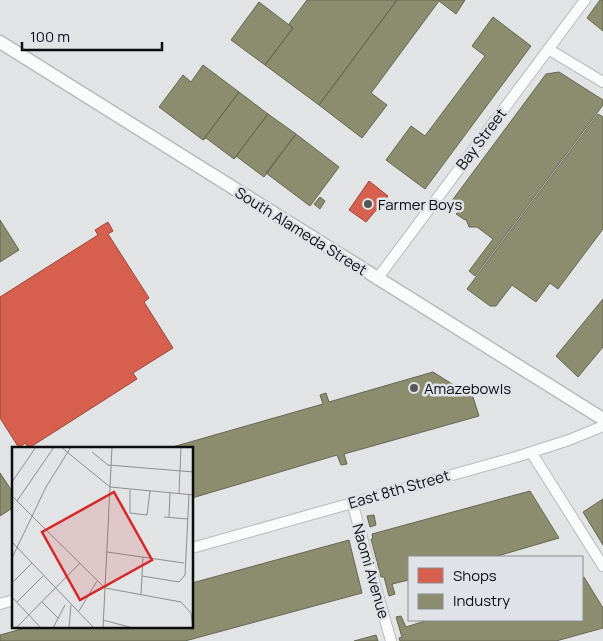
<svg xmlns="http://www.w3.org/2000/svg" width="603" height="641" font-family="Manrope,sans-serif">
	<style>
		.shops { fill: #d6604d; stroke: #99473a }
		.industry { fill: #8c8c6e; stroke: #656651 }
		.lines { fill: none; stroke-linecap: round; stroke-linejoin: round }
		.minor-casing { stroke: #b8babc; stroke-width: 12 }
		.major-casing { stroke: #b8babc; stroke-width: 15 }
		.minor { stroke: #fafbfb; stroke-width: 10 }
		.major { stroke: #fafbfb; stroke-width: 12 }
		.poi-dot { fill: #555759; stroke: #dfe3e7; stroke-width: 2 }
		.labels { text-anchor: middle; dominant-baseline: central; stroke-width: 5; stroke-linejoin: round; paint-order: stroke }
		.street-label { font-size: 15px; fill: #0a0c0d; stroke: #dfe3e7 }
		.poi-label { font-size: 15px; fill: #0a0c0d; stroke: #dfe3e7; text-anchor: start }
		.inset-road { fill: none; stroke: #8b8d8f; stroke-width: 1 }
		.view { fill: #d62828; fill-opacity: 0.15; stroke: #d62828; stroke-width: 2.5 }
		.inset-edge { fill: none; stroke: #0a0c0d; stroke-width: 2.5 }
	</style>
	<rect width="100%" height="100%" fill="#e1e3e5"/>
	<path class="shops" d="M369,181L388,196L366,222L349,210Z
		M108,222L113,231L108,234L149,298L144,302L173,348L133,373L137,379L29,448L25,443L19,448L0,418V297L98,235L95,230Z"/>
	<path class="industry" d="M307,0H397L319,105L265,65L293,28L289,24Z
		M397,0H465L456,14L439,1L371,93L387,105L362,138L319,105Z
		M600,0H603V31L587,18Z
		M259,2L293,28L265,65L231,40Z
		M493,17L531,46L425,189L386,160L411,126L425,136L485,56L472,46Z
		M203,65L239,92L203,140L159,107L183,75L191,82Z
		M559,72L603,100V105L475,276L469,271L493,239L477,227H469L466,219L465,220L456,214L458,212L448,206L546,74Z
		M239,92L268,114L234,159L206,138L203,140Z
		M268,114L296,134L264,177L236,156L234,159Z
		M598,114L603,117V229L558,289L550,283L536,302L512,285L496,306H490L467,289Z
		M296,134L339,167L310,206L266,173Z
		M320,197L325,201L320,209L314,204Z
		M0,220L19,250L0,262Z
		M603,299V347L578,377L556,356Z
		M433,372L473,397L479,416L344,454L347,464L341,465L337,455L192,498V448H169L323,404L320,395L326,393L329,402Z
		M0,473L14,494V507L0,516Z
		M530,491L559,538L494,557H409V580L392,584L395,594L389,596L384,577H381L371,539H373L372,534Z
		M603,499V545L583,512Z
		M374,515L376,525L370,527L367,516Z
		M349,540L362,593L185,641H0V635L29,627H192V583Z
		M584,577L603,608V628L556,641H400L399,638L402,637L396,617L401,616L406,627L428,620H582V578Z
		M376,635L378,641H354Z"/>
	<g class="lines">
		<g class="minor-casing">
			<path id="minor" d="M548,49L603,82
				M377,279L585,0
				M531,452L603,566
				M352,502L391,641
				M192,548L516,457L569,440L603,426
				M0,604L14,600"/>
		</g>
		<g class="major-casing">
			<path id="major" d="M0,42L603,419"/>
		</g>
		<use href="#minor" class="minor"/>
		<use href="#major" class="major"/>
	</g>
	<g class="poi-dot">
		<circle cx="368" cy="204" r="5"/>
		<circle cx="414" cy="388" r="5"/>
	</g>
	<g class="labels">
		<g class="street-label">
			<text transform="translate(481 139) rotate(-53)">Bay Street</text>
			<text transform="translate(301 231) rotate(32)">South Alameda Street</text>
			<text transform="translate(399 489) rotate(-16)">East 8th Street</text>
			<text transform="translate(371 571) rotate(74)">Naomi Avenue</text>
		</g>
		<g class="poi-label">
			<text x="378" y="204">Farmer Boys</text>
			<text x="424" y="388">Amazebowls</text>
		</g>
	</g>
	<g transform="translate(12 447)">
		<rect width="181" height="181" fill="#e1e3e5"/>
		<path class="inset-road" d="M49,0L98,40L182,48M80,5L96,18L182,25M0,35L24,0M118,43V66L135,68L138,44M167,46L169,0M0,49L20,69M5,54L42,0M20,69L93,141L169,155L179,166L181,181M152,70L176,72M157,70L158,46M0,95L82,181M95,105L172,116M0,111L34,40L59,0M173,128L177,48M130,129L167,135L173,128M0,136L20,116M129,147L131,110M0,150L29,181M5,155L31,129M30,155L46,171M67,164L85,134M91,173L121,181M4,181L68,116M41,181L53,158M57,181L59,158M91,181L100,0"/>
		<path class="view" d="M102,45L140,113L68,153L30,85Z"/>
		<rect width="181" height="181" class="inset-edge"/>
	</g>
	<rect x="408" y="556" width="175" height="65" fill="#dfe3e7" stroke="#8a8d90"/>
	<rect x="418" y="568" width="25" height="15" fill="#d6604d" stroke="#8a8d90"/>
	<text x="453" y="581" font-size="15" fill="#0a0c0d">Shops</text>
	<rect x="418" y="594" width="25" height="15" fill="#8c8c6e" stroke="#8a8d90"/>
	<text x="453" y="606" font-size="15" fill="#0a0c0d">Industry</text>
	<path d="M22 42v8h140v-8" fill="none" stroke="#0a0c0d" stroke-width="2.5"/>
	<text x="30" y="42" font-size="15" fill="#0a0c0d" stroke="#dfe3e7" stroke-width="4" paint-order="stroke">100 m</text>
</svg>
